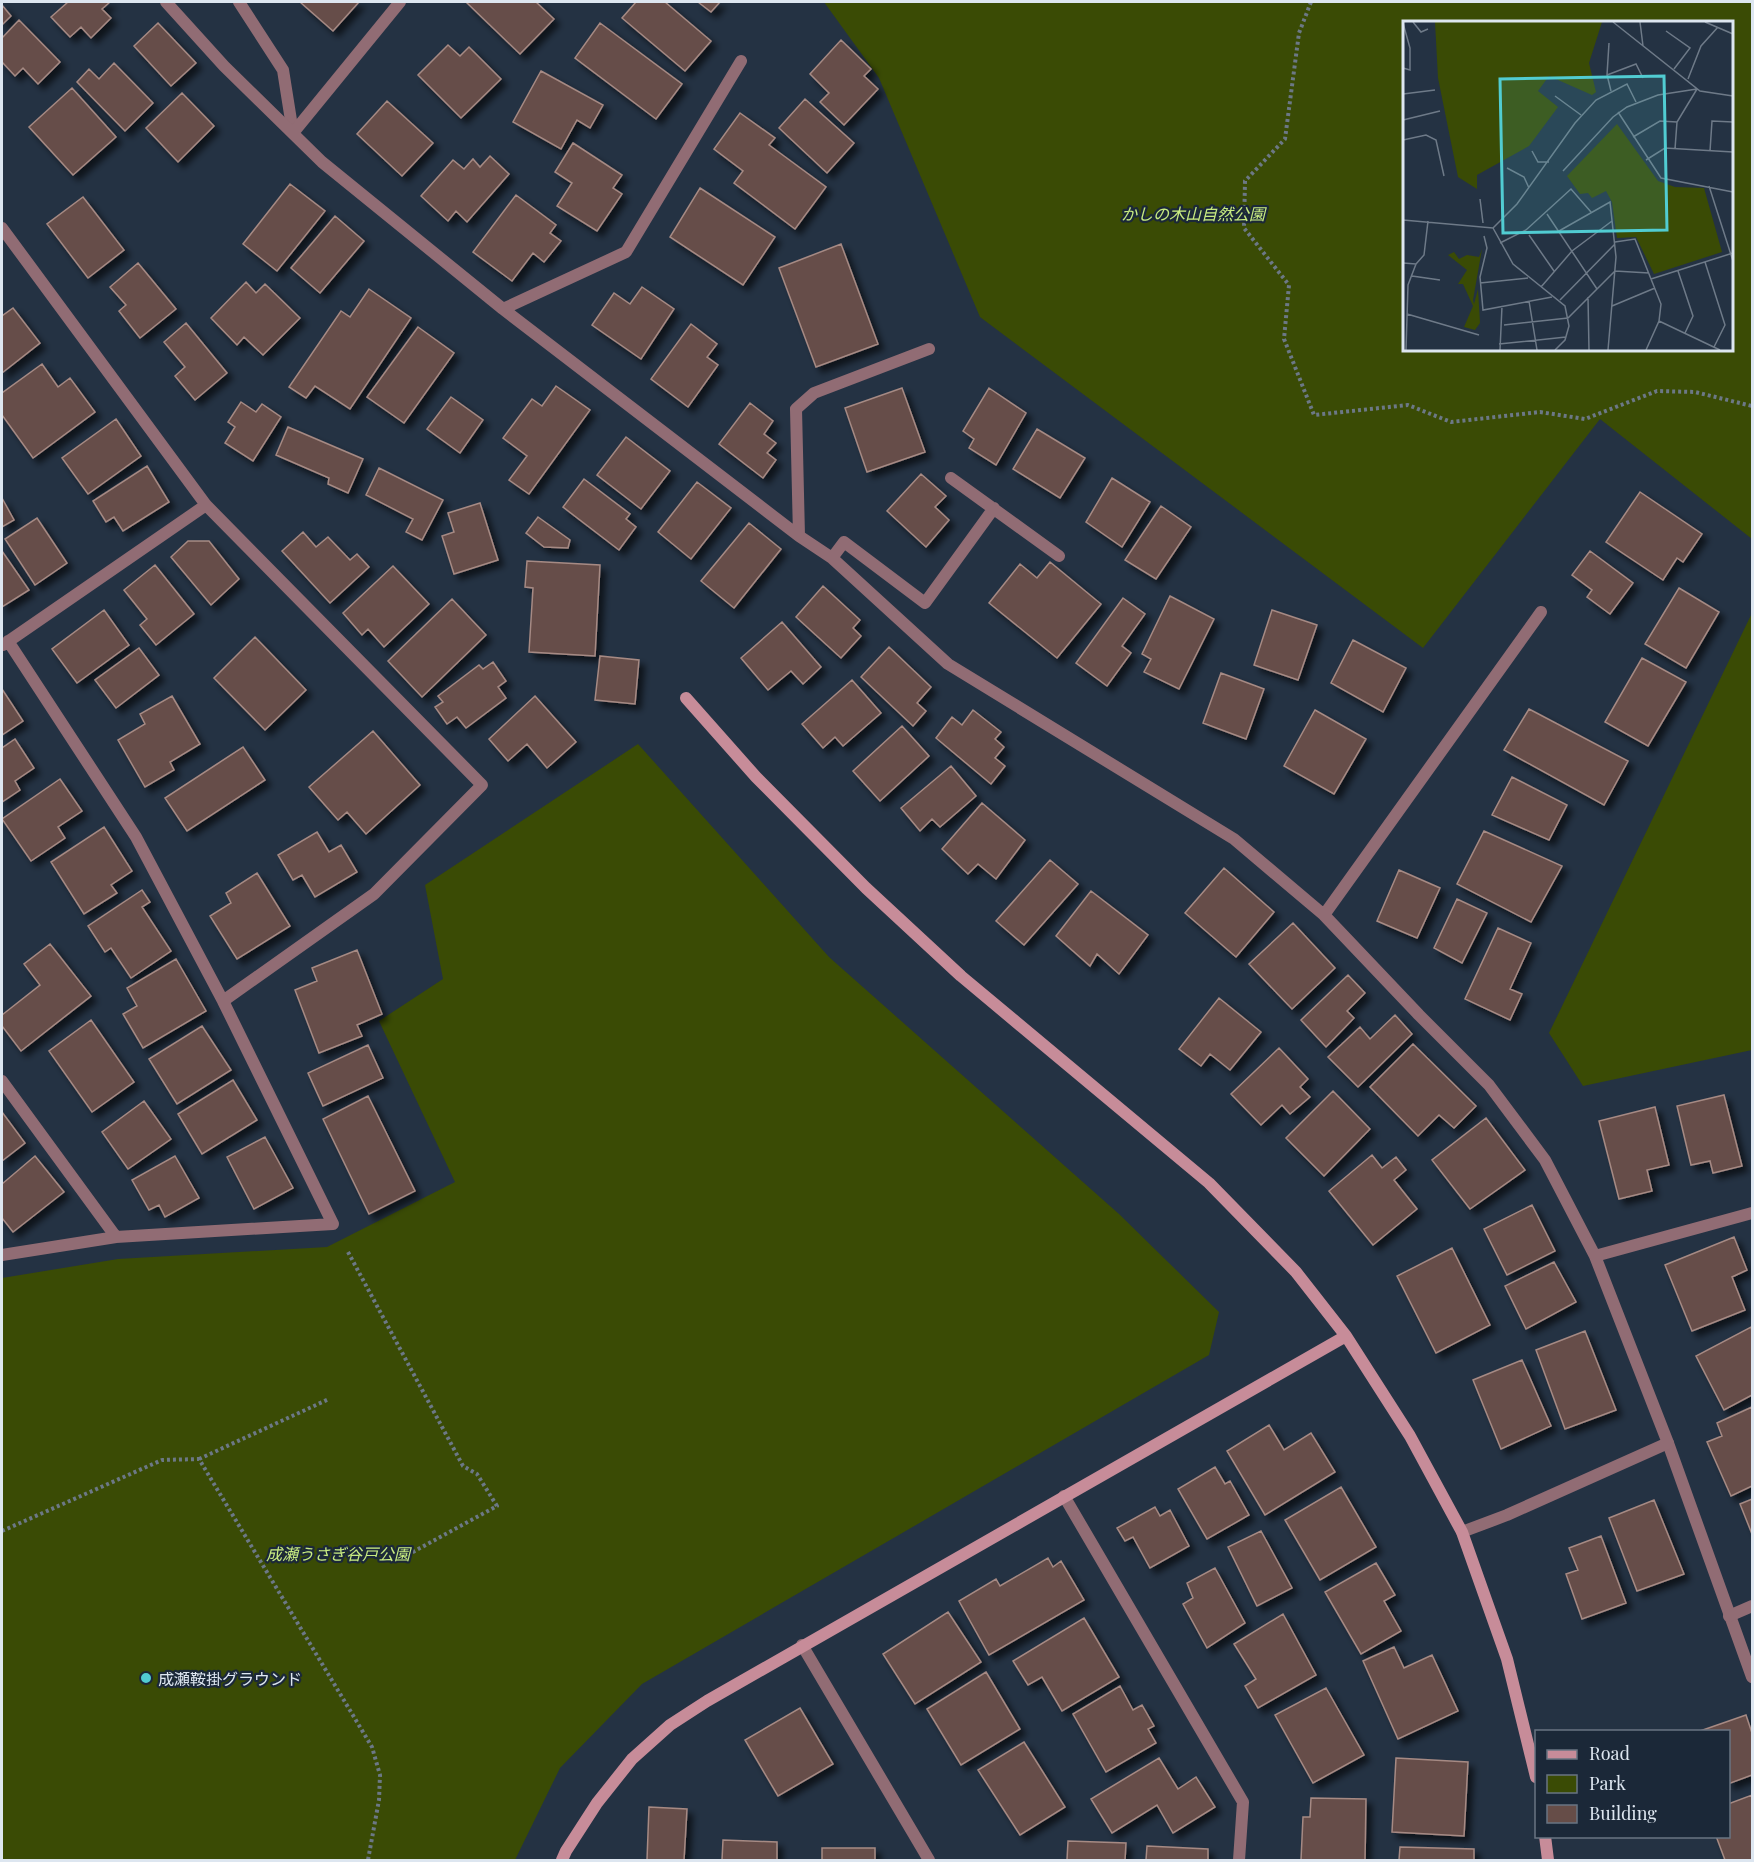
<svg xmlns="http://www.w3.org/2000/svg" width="1754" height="1862" font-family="'Playfair Display','Noto Sans JP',serif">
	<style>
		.green { fill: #3a4b05; fill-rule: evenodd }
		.building { fill: #664d48; stroke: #a68a84; stroke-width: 1.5; filter: url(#shadow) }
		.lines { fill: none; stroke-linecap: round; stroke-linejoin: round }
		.path { stroke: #6c7886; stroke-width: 4; stroke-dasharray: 3 3; stroke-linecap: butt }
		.lane { stroke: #916c74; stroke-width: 12 }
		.street { stroke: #916c74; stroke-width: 12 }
		.secondary { stroke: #c78c99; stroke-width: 12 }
		.poi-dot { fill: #51ccd2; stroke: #1b2838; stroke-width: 2 }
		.labels { text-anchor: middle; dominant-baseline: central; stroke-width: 4.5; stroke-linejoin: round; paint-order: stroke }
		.park-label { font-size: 16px; font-style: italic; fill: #c8eb81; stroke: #1b2838 }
		.poi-label { font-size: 16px; fill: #dde6f0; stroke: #1b2838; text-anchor: start }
		.inset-road { fill: none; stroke: #6e7a88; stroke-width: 1.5 }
		.view { fill: #51ccd2; fill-opacity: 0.15; stroke: #51ccd2; stroke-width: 3 }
		.inset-edge { fill: none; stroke: #dde6f0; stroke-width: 3 }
	</style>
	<defs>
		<filter id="shadow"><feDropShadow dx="5.5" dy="5.5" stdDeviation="3" flood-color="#0009"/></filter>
	</defs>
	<rect width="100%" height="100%" fill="#243243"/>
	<path class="green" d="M824,2H1752V539L1600,419L1423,648L980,317L879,78ZM1404,22H1732V350H1404Z
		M1752,613V1050L1583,1086L1549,1033Z
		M638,744L829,957L1119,1214L1219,1312L1209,1355L642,1684L560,1768L515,1860H2V1278L118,1259L327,1247L455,1182L379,1021L443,979L425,885Z"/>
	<path class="building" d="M68,2H110L102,9L111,18L91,38L81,27L70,37L51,17Z
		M300,2H359L333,31Z
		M466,2H536L554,19L520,54Z
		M636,2H665L711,41L685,71L622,18Z
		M698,2H720L711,12Z
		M2,5L11,16L2,25Z
		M19,20L60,62L38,84L23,68L15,76L2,62V38Z
		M158,23L196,63L171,86L134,46Z
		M600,23L682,84L656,119L575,58Z
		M841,40L871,69L864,76L878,89L844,125L820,102L829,93L810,74Z
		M448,45L460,56L469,47L501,79L461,118L418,75Z
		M114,63L153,103L125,131L77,82L89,69L99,79Z
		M541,71L603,105L590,128L577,120L561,149L513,122Z
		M72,88L116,137L73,175L29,127Z
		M182,93L214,126L178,162L146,128Z
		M805,99L854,143L827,173L779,128Z
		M387,101L433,143L402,176L357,134Z
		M740,113L775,138L769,145L826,187L795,229L734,183L743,171L714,149Z
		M573,143L622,175L613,188L622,194L597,231L557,206L572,183L555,172Z
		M490,156L509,174L467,222L456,211L448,221L421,196L453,160L464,169L473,159L480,167Z
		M290,184L325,211L277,271L243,244Z
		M700,188L775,237L743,285L670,237Z
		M516,195L556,225L550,233L561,241L544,262L533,253L512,281L473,252Z
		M83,197L124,250L88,278L47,224Z
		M335,216L364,241L320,293L291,268Z
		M841,244L878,344L816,367L779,268Z
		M138,263L176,309L140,338L119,311L126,305L110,287Z
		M246,282L256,293L265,284L300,318L263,355L244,337L237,345L211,318Z
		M642,287L674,309L641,359L592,325L614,293L630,304Z
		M369,289L411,318L350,409L315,386L306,398L289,387L341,311L350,317Z
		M13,308L40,343L2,373V316Z
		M186,323L227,373L195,400L175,376L185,367L164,342Z
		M691,324L717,344L707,357L718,365L688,407L651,379Z
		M418,327L454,353L404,423L367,397Z
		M42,364L58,387L70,378L95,412L33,458L2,415V393Z
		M556,386L590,410L529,494L509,480L527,456L503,438L532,399L542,406Z
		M902,388L925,452L867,472L845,408Z
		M989,388L1026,413L996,465L969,448L974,439L963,431Z
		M451,397L483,420L460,453L427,429Z
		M241,402L256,412L262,404L281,417L253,461L225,443L235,427L228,422Z
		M750,403L773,421L764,434L776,443L767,453L776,460L763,478L719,444Z
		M116,419L141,456L88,494L62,458Z
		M288,427L363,459L348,493L328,484L329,478L276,455Z
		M1037,429L1085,458L1060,498L1013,469Z
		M626,437L670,471L641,509L597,475Z
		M147,466L169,502L123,531L114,517L106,522L93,501Z
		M379,468L443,500L422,540L406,532L413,519L366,495Z
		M921,474L946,496L935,507L949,520L926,547L887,511Z
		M1112,478L1150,502L1122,547L1086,522Z
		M584,479L630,514L626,519L636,527L619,550L563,507Z
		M697,482L731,508L691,559L658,532Z
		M1640,492L1702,534L1683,562L1677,558L1663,580L1606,542Z
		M2,498L14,520L2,527Z
		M480,503L498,560L454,574L442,536L454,532L448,513Z
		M1161,506L1191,527L1156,579L1125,560Z
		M538,517L570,540L568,548L544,547L526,533Z
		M37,518L67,563L35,585L5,539Z
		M749,523L781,549L734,608L701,581Z
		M303,532L316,547L328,537L350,560L357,554L369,567L330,603L282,551Z
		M188,541H209L239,579L211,605L171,557Z
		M2,551L29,590L2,607Z
		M1590,551L1633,583L1610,614L1587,597L1592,590L1572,575Z
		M527,561L600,565L595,656L529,652L533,588L525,587Z
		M1050,562L1101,604L1057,658L989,603L1020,564L1037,578Z
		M155,565L194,614L156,645L140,625L147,619L124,590Z
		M393,566L429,604L384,647L368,629L362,635L343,613Z
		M823,586L860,620L853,628L861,636L841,658L796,617Z
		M1679,588L1719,612L1686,668L1645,644Z
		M1170,596L1214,619L1179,689L1144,672L1151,659L1142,654Z
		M1123,598L1145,614L1122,646L1131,653L1107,686L1076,663Z
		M452,599L486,635L422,697L388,661Z
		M104,610L129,645L77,683L52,649Z
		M1272,610L1317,625L1298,680L1254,665Z
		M782,622L821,667L803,684L791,671L768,690L741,658Z
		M255,637L306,690L265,730L214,678Z
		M1353,640L1406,668L1383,712L1331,683Z
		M889,647L931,687L917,703L926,711L913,726L861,677Z
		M139,648L159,675L116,708L95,680Z
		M600,656L639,660L635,704L595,700Z
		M1642,658L1686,682L1648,746L1605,722Z
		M493,662L506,681L498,687L506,698L466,728L457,717L447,724L435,707L443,702L438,696L479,665L483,669Z
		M1221,673L1264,689L1246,739L1203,723Z
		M852,680L881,713L843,746L835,737L823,748L802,724Z
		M2,689L23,721L2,735Z
		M172,696L200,744L170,762L174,770L145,787L118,740L145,724L140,714Z
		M535,696L576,742L547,768L527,744L508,761L489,739Z
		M1529,709L1628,761L1604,805L1504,750Z
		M973,710L1001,732L995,739L1004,747L995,758L1005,766L991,784L936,738L952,717L962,725Z
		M1315,710L1366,739L1334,794L1284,766Z
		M902,726L929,756L880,801L853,771Z
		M373,731L420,785L366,834L347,812L338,820L309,787Z
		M15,739L34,768L15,781L20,790L2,802V748Z
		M243,747L265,780L187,831L165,798Z
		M951,766L976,796L940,827L932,819L920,831L901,808Z
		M1512,777L1567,805L1549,840L1492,815Z
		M60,779L82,811L58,827L65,838L31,861L2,819Z
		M982,803L1025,840L996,879L978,864L968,874L942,849Z
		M104,827L132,871L111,885L117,893L84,914L51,862Z
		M1484,831L1562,866L1531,922L1457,884Z
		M317,832L329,852L341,845L357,872L315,897L302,875L293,880L278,855Z
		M1050,860L1078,884L1024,945L996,921Z
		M1224,868L1274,912L1236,957L1185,913Z
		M1399,870L1440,888L1417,938L1377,921Z
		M257,873L290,926L237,959L210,916L231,903L226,893Z
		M142,890L150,902L142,907L171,951L131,978L111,948L105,952L88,926Z
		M1091,891L1148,935L1119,974L1097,954L1090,966L1056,936Z
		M1457,899L1487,913L1462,963L1434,948Z
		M1293,923L1335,968L1292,1009L1249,964Z
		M1498,928L1531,943L1510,989L1522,994L1510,1020L1465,999Z
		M50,944L91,996L21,1051L2,1026V1015L40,985L24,964Z
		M357,950L382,1014L357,1025L362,1036L319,1053L295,990L317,981L312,968Z
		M176,959L206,1011L143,1048L123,1014L137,1006L127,988Z
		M1348,975L1365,993L1347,1011L1354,1018L1326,1047L1301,1020Z
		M1219,998L1261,1032L1230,1070L1210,1054L1201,1066L1179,1049Z
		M1395,1015L1412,1034L1358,1087L1328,1057L1360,1027L1370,1039Z
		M91,1020L134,1082L92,1112L49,1051Z
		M202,1026L231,1070L177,1104L149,1059Z
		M1413,1044L1476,1106L1454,1128L1439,1115L1418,1136L1370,1087Z
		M368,1045L383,1078L323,1106L308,1073Z
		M1279,1048L1308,1079L1300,1087L1310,1097L1290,1114L1282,1105L1261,1125L1231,1094Z
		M233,1080L257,1120L202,1154L178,1114Z
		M1333,1091L1370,1129L1324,1176L1286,1138Z
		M1724,1095L1742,1166L1713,1173L1710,1161L1691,1165L1677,1106Z
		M368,1096L415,1191L369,1214L323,1119Z
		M144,1101L171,1139L128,1169L102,1132Z
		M1655,1107L1669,1165L1647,1170L1652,1191L1619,1199L1599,1121Z
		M2,1112L25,1143L2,1161Z
		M1486,1118L1525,1170L1470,1209L1432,1160Z
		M265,1137L293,1188L254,1209L227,1157Z
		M1372,1155L1382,1168L1396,1157L1406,1170L1394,1180L1417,1209L1373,1245L1329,1191Z
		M35,1156L64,1192L13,1232L2,1218V1184Z
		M175,1156L199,1198L165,1217L159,1205L149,1210L132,1180Z
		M1532,1205L1555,1251L1507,1275L1484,1229Z
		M1734,1237L1747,1270L1732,1277L1745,1310L1692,1331L1665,1265Z
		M1452,1248L1490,1325L1436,1353L1397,1276Z
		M1554,1262L1576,1302L1526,1329L1505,1286Z
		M1751,1327L1752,1331V1395L1724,1410L1696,1356Z
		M1585,1331L1616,1410L1565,1429L1536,1350Z
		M1522,1360L1551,1426L1501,1449L1473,1380Z
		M1752,1407V1486L1731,1496L1707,1442L1722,1436L1717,1423Z
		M1269,1425L1284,1450L1311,1433L1335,1472L1265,1515L1227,1451Z
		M1215,1467L1225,1484L1230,1481L1249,1515L1207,1539L1178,1489Z
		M1341,1487L1376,1547L1320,1580L1285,1520Z
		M1752,1499V1534L1740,1504Z
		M1654,1500L1684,1574L1637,1591L1609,1518Z
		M1155,1507L1160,1516L1170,1510L1189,1546L1150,1568L1133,1537L1125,1541L1117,1528Z
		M1261,1531L1292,1588L1257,1606L1228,1547Z
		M1601,1536L1626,1603L1582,1619L1566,1574L1578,1570L1569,1548Z
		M1048,1558L1053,1567L1061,1561L1084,1600L989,1655L959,1601L996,1579L1000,1586Z
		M1376,1563L1395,1595L1384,1601L1401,1631L1361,1654L1325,1592Z
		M1215,1568L1245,1623L1207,1648L1183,1604L1193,1598L1187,1583Z
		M948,1612L981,1662L915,1704L883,1654Z
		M1283,1614L1316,1675L1258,1708L1245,1686L1256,1679L1234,1644Z
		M1084,1618L1119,1677L1062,1711L1042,1677L1028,1685L1013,1661Z
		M1394,1647L1404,1668L1432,1655L1458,1711L1398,1739L1363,1661Z
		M986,1672L1020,1729L961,1765L927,1709Z
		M1120,1686L1133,1710L1142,1705L1154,1726L1148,1729L1156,1743L1106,1772L1073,1714Z
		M1326,1688L1364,1755L1313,1783L1275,1715Z
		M800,1708L833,1764L778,1796L745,1740Z
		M1746,1715L1752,1733V1775L1728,1784V1732L1700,1731Z
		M1024,1742L1065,1807L1020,1835L978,1770Z
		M1159,1758L1178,1789L1196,1777L1215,1807L1173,1833L1157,1805L1112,1833L1091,1799Z
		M1396,1758L1468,1762L1464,1836L1392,1832Z
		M1752,1795V1860H1725L1716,1836H1728V1804Z
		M1311,1798L1366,1799L1365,1860H1301L1303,1817H1310Z
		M649,1807L687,1809L684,1860H647Z
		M723,1840L777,1842V1860H722Z
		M1068,1841L1126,1843L1125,1860H1067Z
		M1147,1846L1208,1849V1860H1146Z
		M1400,1847L1474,1849V1860H1399Z
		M822,1848H875V1860H822Z"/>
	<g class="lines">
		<path class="path" d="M1311,2L1299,33L1285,139L1245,181L1244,228L1289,285L1284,339L1314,415L1408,405L1451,422L1540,412L1585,419L1657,391L1695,392L1752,406
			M348,1252L463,1466L477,1474L497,1506L411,1553
			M199,1459L329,1399
			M2,1531L162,1460L199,1459L372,1747L380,1775L379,1800L368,1860"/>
		<path class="lane" d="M239,2L283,70L293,133
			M1668,1443L1752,1677"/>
		<path class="street" d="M166,2L224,66L322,162L503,309L799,536L832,558L948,664L1234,839L1324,915L1419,1015L1489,1085L1545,1160L1595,1256L1668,1443L1507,1515L1462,1532
			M293,133L400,2
			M2,228L206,505L482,785L374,894L223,1001
			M503,309L626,252L741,61
			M951,478L1059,556
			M799,536L796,409L814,393L929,349
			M832,558L844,542L925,603L994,508
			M3,645L206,505
			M1324,915L1541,612
			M2,1081L116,1237
			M2,1255L116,1237L333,1224L223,1001L136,837L8,641
			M1595,1256L1752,1213
			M1064,1496L1243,1802L1239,1860
			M1729,1616L1752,1606
			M802,1645L929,1860"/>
		<path class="secondary" d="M686,698L756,777L866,888L961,976L1209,1183L1296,1272L1346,1336L1410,1436L1462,1532L1507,1659L1536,1777
			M1545,1836L1548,1860
			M562,1860L566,1851L597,1803L632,1759L670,1725L707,1701L1346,1336"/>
	</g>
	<circle class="poi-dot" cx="146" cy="1678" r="6"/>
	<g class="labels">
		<g class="park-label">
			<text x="1193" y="213">かしの木山自然公園</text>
			<text x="338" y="1553">成瀬うさぎ谷戸公園</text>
		</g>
		<g class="poi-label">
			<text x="158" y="1678">成瀬鞍掛グラウンド</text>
		</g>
	</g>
	<g transform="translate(1403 21)">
		<rect width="330" height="330" fill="#243243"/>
		<path d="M32,1H199L186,42L193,71L189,74L146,55L135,70L155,86L126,125L74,154V168L55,156L35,57ZM214,103L255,160L272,166L301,167L319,231L251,253L233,216L214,217L209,181L203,170L189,177L185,172L177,173L164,155ZM79,228L70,279L71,283L75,268L77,302L72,309L61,306L70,285L60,263H55L64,249L45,234L51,231L56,238L64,234L76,236Z" fill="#3a4b05"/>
		<path class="inset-road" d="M10,1L18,11L25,8M210,1L297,70L330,75M237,1L240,25M302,1L330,13M0,2L7,27V49L0,47M263,10L287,27L271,48M206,22L204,54L208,70M204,54L233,43L240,57M285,58L298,25L315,6M0,73L32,69M152,75L178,94M215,91L258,157L330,171M0,99L37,90M230,116L257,100L274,101M0,119L23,114L33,119L41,155M272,128L274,101L294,68M129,130L135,141H146M307,130L309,100L330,101M243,139L262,127L330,131M104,147L121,156L126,167M160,150L210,96L224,86L255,74L294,68M306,165L330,240M77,178L80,202M144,193L194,268M0,199L90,207L114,183L172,102L193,79L224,63L233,81M90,207L110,243L162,285L166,305L162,319L152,329M156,210L207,181L213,236L205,329M126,214L151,250M81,215L84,227L77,256L80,289L149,276M212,221L232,218L258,283L256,300L243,329M97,222L123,209L168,168L188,191M302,241L322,304L311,326M0,242L13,243L21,234L25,200M275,250L290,295L282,312M9,255L37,259M248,258L330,232M77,262L125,257M138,266L169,230L209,200M185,276L186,329M157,279L212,223M126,280L134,329M209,285L252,267M4,293L76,314M256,300L317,329M101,304L165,297L212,250L246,252M96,323L163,316M3,329L5,264L13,243M97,329L99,285"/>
		<path class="view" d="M261,55L264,209L100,212L97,58Z"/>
		<rect width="330" height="330" class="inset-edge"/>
	</g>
	<rect width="1754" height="1862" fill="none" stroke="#dde6f0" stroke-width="6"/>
	<rect x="1535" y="1730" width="195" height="108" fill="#1b2838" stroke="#697482" stroke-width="1.5"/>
	<rect x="1547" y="1750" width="30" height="9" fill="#c78c99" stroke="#697482" stroke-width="1.5"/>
	<text x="1589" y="1760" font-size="18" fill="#dde6f0">Road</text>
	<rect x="1547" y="1775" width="30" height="18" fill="#3a4b05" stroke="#697482" stroke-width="1.5"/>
	<text x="1589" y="1790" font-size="18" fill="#dde6f0">Park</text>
	<rect x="1547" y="1805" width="30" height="18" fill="#664d48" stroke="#697482" stroke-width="1.5"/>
	<text x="1589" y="1820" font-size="18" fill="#dde6f0">Building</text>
</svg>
